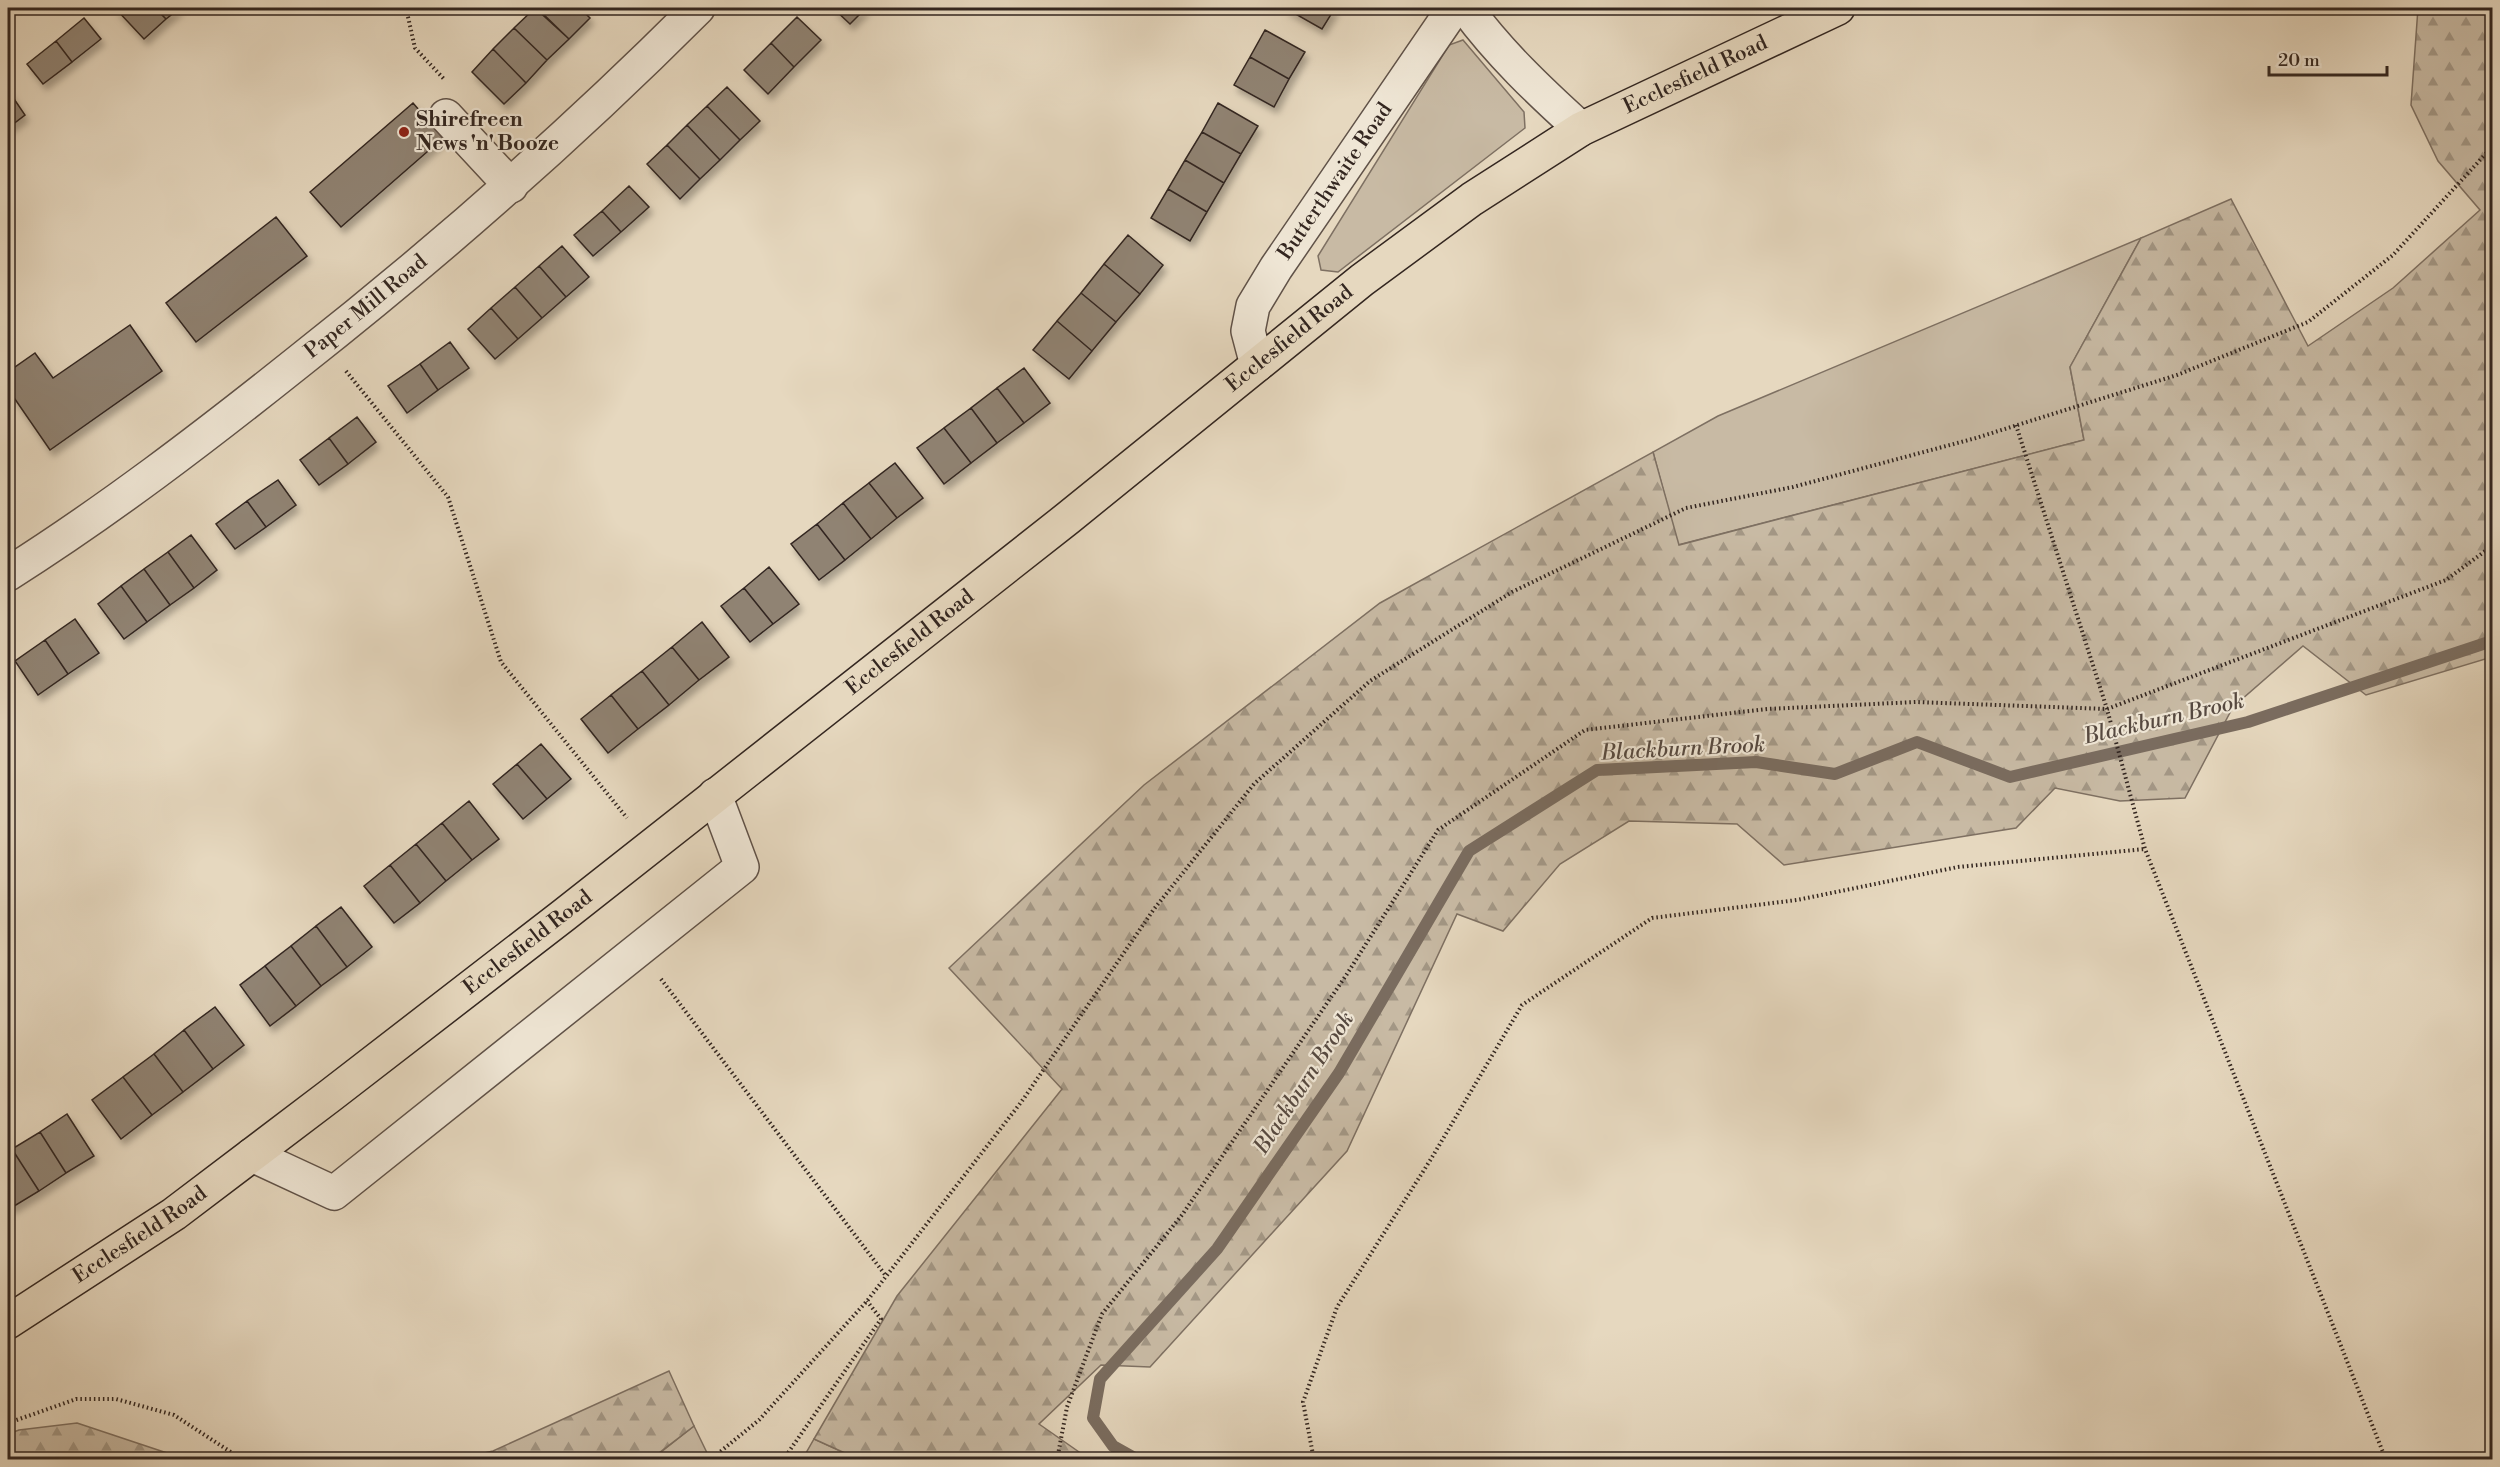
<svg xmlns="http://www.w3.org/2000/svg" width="2500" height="1467" font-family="'Libre Bodoni',serif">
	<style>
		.green { fill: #c8baa4; stroke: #7e7062; stroke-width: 1.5 }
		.forest { fill: url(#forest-firs); stroke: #7e7062; stroke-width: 1.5 }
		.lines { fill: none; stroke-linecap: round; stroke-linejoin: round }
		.stream { stroke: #7a6c5f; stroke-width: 12 }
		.building { fill: #908373; stroke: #332620; stroke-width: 1.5; filter: url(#shadow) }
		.minor-casing { stroke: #605248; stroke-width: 36 }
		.major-casing { stroke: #332620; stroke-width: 36 }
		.path { stroke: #332620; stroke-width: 4; stroke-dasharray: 1.5 3; stroke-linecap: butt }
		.minor { stroke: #efe6d5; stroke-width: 33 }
		.major { stroke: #e6d8bf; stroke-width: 33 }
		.poi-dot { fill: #8f2418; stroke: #efe6d5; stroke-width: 2 }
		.labels { text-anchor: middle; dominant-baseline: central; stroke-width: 4.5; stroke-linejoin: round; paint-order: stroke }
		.street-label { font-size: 21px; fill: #332620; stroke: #efe6d5 }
		.poi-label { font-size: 21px; font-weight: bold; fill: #332620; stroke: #efe6d5; text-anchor: start }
		.water-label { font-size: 22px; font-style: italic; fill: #564940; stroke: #efe6d5 }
	</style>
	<defs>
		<pattern id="forest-firs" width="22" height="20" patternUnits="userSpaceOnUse" patternTransform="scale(1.5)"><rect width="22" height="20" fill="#c8baa4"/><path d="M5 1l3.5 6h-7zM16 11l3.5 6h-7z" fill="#a39785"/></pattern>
		<filter id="shadow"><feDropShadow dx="3.5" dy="6" stdDeviation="3" flood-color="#0004"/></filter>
	</defs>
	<rect width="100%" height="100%" fill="#e6d8bf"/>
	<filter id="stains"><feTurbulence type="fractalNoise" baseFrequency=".00333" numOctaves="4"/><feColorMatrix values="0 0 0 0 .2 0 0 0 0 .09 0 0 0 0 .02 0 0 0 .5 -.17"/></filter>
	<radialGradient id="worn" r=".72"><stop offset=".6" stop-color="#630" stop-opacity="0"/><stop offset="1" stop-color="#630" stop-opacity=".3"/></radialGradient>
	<path class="green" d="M1463,40L1524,112L1525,128L1338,272L1321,270L1318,256L1449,45Z
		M2141,238L2070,367L2084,440L1678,545L1653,452L1718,416Z
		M694,1426L710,1459L651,1460Z
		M814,1439L858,1459L802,1460Z"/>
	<path class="forest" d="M2418,8H2492V657L2366,695L2303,646L2233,707L2185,798L2120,801L2055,788L2016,828L1784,865L1737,824L1629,821L1560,864L1503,931L1457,914L1347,1151L1150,1367L1101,1365L1039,1424L1089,1459H858L814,1439L897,1296L1062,1089L949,968L1144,785L1380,603L1653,452L1679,545L2084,440L2070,367L2141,238L2231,199L2308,346L2393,288L2480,210L2438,161L2411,105Z
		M669,1371L694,1426L651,1459H458L493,1451Z
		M77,1423L173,1455L181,1459H8V1434L19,1430Z"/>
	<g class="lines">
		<path class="stream" d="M1138,1460L1113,1446L1093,1418L1100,1379L1217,1249L1339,1073L1469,851L1597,770L1756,762L1835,774L1917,742L2010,777L2248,722L2492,641"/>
	</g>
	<path class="building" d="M115,8H155L166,19L144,39Z
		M155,8H180L166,19Z
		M535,8L569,39L547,60L514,28Z
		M537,8H580L590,18L569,39Z
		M833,8H866L850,24Z
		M1285,8H1335L1322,29Z
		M797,17L821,40L794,67L771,43Z
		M84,18L101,39L72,62L56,41Z
		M514,28L547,60L526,83L493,49Z
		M1265,30L1305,52L1289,79L1250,57Z
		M56,41L72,62L43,84L27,64Z
		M771,43L794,67L768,94L744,70Z
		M493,49L526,83L504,104L472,72Z
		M1250,57L1289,79L1274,107L1234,85Z
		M727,87L760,121L740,140L707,106Z
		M8,90L25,115L8,128Z
		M413,103L443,138L341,227L310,192Z
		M1218,103L1258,126L1241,154L1202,132Z
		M707,106L740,140L720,160L687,125Z
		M687,125L720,160L700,179L667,145Z
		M1202,132L1241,154L1224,183L1185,160Z
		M667,145L700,179L680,199L647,164Z
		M1185,160L1224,183L1207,212L1168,189Z
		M629,186L649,207L621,232L602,211Z
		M1168,189L1207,212L1190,241L1151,218Z
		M602,211L621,232L593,256L574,235Z
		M276,217L307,256L196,342L166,303Z
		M1128,235L1163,265L1140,294L1104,264Z
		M562,246L589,277L566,297L539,266Z
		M1104,264L1140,294L1116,322L1081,293Z
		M539,266L566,297L542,318L515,287Z
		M515,287L542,318L518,339L491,308Z
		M1081,293L1116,322L1092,351L1057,321Z
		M491,308L518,339L495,359L468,329Z
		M1057,321L1092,351L1069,379L1033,350Z
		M130,325L162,371L50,450L8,389V372L35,353L53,378Z
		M450,342L469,368L438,390L420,364Z
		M420,364L438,390L407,413L388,386Z
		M1024,368L1050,403L1024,423L997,388Z
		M997,388L1024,423L997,443L971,408Z
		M971,408L997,443L971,463L944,428Z
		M357,417L376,442L348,464L329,438Z
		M944,428L971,463L944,484L917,448Z
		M329,438L348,464L319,485L300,460Z
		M895,463L923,498L897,518L869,483Z
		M278,480L296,505L266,527L247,501Z
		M869,483L897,518L871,539L843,503Z
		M247,501L266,527L235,549L216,524Z
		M843,503L871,539L845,560L817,524Z
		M817,524L845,560L819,580L791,544Z
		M191,535L217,570L194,588L168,552Z
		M168,552L194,588L170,605L144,569Z
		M769,567L799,604L773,624L744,588Z
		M144,569L170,605L147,622L121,586Z
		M121,586L147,622L124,639L98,604Z
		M744,588L773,624L750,642L721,606Z
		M75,619L99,653L68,674L45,640Z
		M702,622L729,657L699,680L672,647Z
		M45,640L68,674L38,695L15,661Z
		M672,647L699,680L669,705L642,671Z
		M642,671L669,705L638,729L611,695Z
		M611,695L638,729L608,753L581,719Z
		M541,744L571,779L547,799L517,764Z
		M517,764L547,799L523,819L493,784Z
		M469,801L499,839L472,860L442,823Z
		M442,823L472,860L446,881L416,844Z
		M416,844L446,881L420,903L390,865Z
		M390,865L420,903L394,923L364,886Z
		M341,907L372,947L347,967L316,926Z
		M316,926L347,967L321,986L291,946Z
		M291,946L321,986L296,1006L265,966Z
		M265,966L296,1006L270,1026L240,985Z
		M215,1007L244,1045L213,1069L184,1030Z
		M184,1030L213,1069L183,1092L154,1054Z
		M154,1054L183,1092L152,1115L123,1077Z
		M123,1077L152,1115L121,1139L92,1100Z
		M67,1114L94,1156L66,1173L40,1132Z
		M40,1132L66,1173L39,1191L12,1149Z
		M12,1149L39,1191L11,1208L8,1203V1152Z"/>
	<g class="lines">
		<g class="minor-casing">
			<g id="minor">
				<path d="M1466,8C1499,53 1539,91 1581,129"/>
				<path d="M446,116L511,186"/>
				<path id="s1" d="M1257,365L1248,331L1253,306L1276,268L1454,8"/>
				<path id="s2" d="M8,574C109,510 203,438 297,363C438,252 572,134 698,8"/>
				<path d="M252,1155L334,1193L742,867L715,795"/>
			</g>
		</g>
		<g class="major-casing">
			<g id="major">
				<path id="s3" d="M8,1322L174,1214L331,1095L564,915L1068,518L1362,280L1472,199L1581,129L1838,8"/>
			</g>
		</g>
		<path class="path" d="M406,8L415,48L444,79
			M346,371L448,497L501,662L627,818
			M2016,425L2107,709L2145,849L2386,1460
			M661,979L886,1276
			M8,1423L76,1399H116L174,1415L243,1460
			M710,1460L759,1420L867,1301L1022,1101L1154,909L1254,784L1370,681L1512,592L1686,508L1793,487L1976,438L2177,375L2308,322L2393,255L2492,147
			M783,1460L881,1319L867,1301
			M1057,1460L1067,1407L1102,1314L1182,1215L1347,974L1438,830L1585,730L1767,709L1916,702L2107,709L2446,580L2492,546
			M1314,1460L1303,1402L1337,1307L1431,1159L1522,1005L1652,918L1797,900L1958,867L2145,849"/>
		<use href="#minor" class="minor"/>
		<use href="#major" class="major"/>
	</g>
	<circle class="poi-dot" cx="404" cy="132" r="6"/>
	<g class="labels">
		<g class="street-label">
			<text stroke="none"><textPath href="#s3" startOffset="2102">Ecclesfield Road</textPath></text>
			<text stroke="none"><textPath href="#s1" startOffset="210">Butterthwaite Road</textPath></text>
			<text stroke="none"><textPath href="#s2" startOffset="447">Paper Mill Road</textPath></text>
			<text stroke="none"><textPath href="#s3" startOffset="1616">Ecclesfield Road</textPath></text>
			<text stroke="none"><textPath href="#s3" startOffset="1130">Ecclesfield Road</textPath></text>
			<text stroke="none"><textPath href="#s3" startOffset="644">Ecclesfield Road</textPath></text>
			<text stroke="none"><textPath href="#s3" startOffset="158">Ecclesfield Road</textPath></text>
		</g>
		<g class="poi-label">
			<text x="416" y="120">Shirefreen<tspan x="416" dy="24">News 'n' Booze</tspan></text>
		</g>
		<g class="water-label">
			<text transform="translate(2164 719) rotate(-13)">Blackburn Brook</text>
			<text transform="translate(1683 749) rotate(-3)">Blackburn Brook</text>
			<text transform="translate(1304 1083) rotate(-57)">Blackburn Brook</text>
		</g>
	</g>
	<rect width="2500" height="1467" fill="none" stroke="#e6d8bf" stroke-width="30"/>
	<rect x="9" y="9" width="2482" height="1449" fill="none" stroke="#332620" stroke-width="3"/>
	<rect x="15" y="15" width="2470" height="1437" fill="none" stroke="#332620" stroke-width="1.5"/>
	<path d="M2269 66v9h118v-9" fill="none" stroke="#332620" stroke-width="3"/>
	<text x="2278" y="66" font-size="18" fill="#332620" stroke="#efe6d5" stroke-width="4.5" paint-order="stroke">20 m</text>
	<rect width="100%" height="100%" filter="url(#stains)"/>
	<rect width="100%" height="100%" fill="url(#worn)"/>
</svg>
